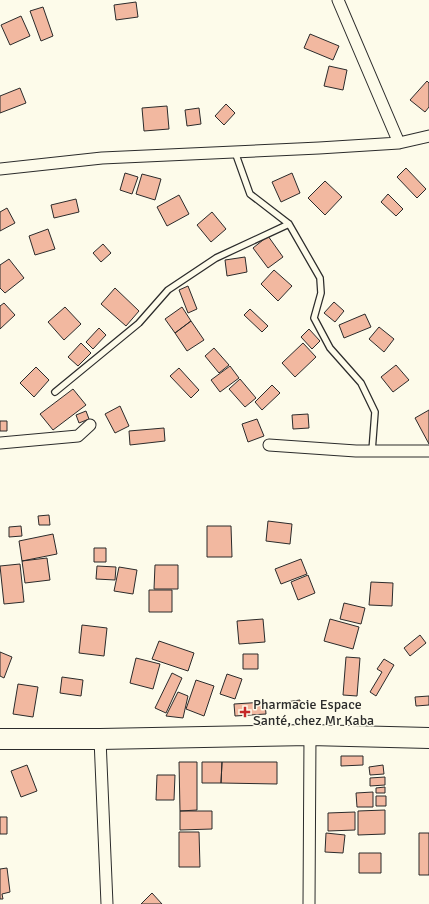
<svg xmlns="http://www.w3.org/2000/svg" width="429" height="904" font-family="Signika,sans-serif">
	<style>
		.building { fill: #f2b8a0; stroke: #2b2b2b }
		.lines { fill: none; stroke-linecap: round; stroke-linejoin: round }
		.lane-casing { stroke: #2b2b2b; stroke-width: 8 }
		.street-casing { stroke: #2b2b2b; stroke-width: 13 }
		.highway-casing { stroke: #2b2b2b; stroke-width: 22 }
		.lane { stroke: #fdfbea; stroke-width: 5.5 }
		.street { stroke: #fdfbea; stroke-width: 11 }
		.highway { stroke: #fdfbea; stroke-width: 20 }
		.poi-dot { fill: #c62828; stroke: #fdfbea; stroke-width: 1.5 }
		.labels { text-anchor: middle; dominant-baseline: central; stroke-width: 3; stroke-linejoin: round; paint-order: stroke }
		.poi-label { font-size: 14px; fill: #2b2b2b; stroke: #fdfbea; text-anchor: start }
	</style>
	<rect width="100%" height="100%" fill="#fdfbea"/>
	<path class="building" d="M136,2L138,17L116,20L114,5Z
		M43,7L53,36L41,41L30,11Z
		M21,16L30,36L10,45L1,25Z
		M310,34L339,46L333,60L304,48Z
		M329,66L347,70L343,90L324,86Z
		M427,81L429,83V107L425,112L410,100Z
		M20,88L26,103L0,113V96Z
		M226,104L235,113L224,125L215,116Z
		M167,106L169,129L144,131L142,108Z
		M199,108L201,124L187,126L185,110Z
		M406,168L426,189L417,198L397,177Z
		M125,173L138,177L132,194L120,190Z
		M292,173L300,193L281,202L272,182Z
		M142,174L161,179L155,200L136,194Z
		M325,181L342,197L325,215L308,198Z
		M388,194L403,209L396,216L381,202Z
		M179,195L189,214L167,226L157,207Z
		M76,199L79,212L54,218L51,205Z
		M7,208L15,223L0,231V212Z
		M212,212L226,229L211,242L197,225Z
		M48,229L55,249L35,255L29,236Z
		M268,236L283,257L268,268L253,248Z
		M103,244L111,253L101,262L93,253Z
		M245,257L247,272L227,276L225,260Z
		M9,259L24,278L5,293L0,288V265Z
		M274,270L292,286L278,301L261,284Z
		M188,286L197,309L188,313L179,290Z
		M115,288L139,311L126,326L101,304Z
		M334,302L344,311L335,322L324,313Z
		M4,303L15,315L0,329V306Z
		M65,307L81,324L64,340L48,322Z
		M182,307L191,321L175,333L165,319Z
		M250,309L268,326L262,332L244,315Z
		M365,314L371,327L344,338L339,325Z
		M191,321L204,340L187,351L175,333Z
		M379,327L394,339L384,352L369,339Z
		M99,328L106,335L93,349L86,342Z
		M309,329L320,341L312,349L301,337Z
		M81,343L91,353L78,366L68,357Z
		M303,343L316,357L295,377L282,363Z
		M214,348L229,365L219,373L205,356Z
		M396,365L409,380L393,392L381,377Z
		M230,366L239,378L220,392L211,380Z
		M36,367L49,380L34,397L20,383Z
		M179,368L199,390L191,398L170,376Z
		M240,379L256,398L245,407L229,389Z
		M272,385L280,393L262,410L255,402Z
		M73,389L86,405L53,430L40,414Z
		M120,406L129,426L115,433L105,414Z
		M429,410V444L415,418Z
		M86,411L89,419L79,423L76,415Z
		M308,414L309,428L293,429L292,415Z
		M257,419L264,436L248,442L242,424Z
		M0,421H7V431H0Z
		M164,428L165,441L130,445L129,431Z
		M49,515L50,525H39L38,516Z
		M268,521L292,524L290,544L266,541Z
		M21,526L22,536L9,537V527Z
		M207,526H231L232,557H207Z
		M53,534L57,554L22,561L19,541Z
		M94,548H106V562H94Z
		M47,558L50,580L25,583L22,561Z
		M301,559L307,574L281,584L275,569Z
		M20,564L24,602L4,604L0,566Z
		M155,565H178V589H154Z
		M97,566L116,567L115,580L96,579Z
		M119,567L137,570L133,594L114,591Z
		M308,575L315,593L298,600L291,582Z
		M371,582L393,583L392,606L369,605Z
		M149,590H172V612H149Z
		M344,603L365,608L361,624L340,619Z
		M263,619L265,642L239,644L237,621Z
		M330,619L359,627L353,649L324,641Z
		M82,625L107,628L104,656L79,653Z
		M420,635L426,643L410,656L404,648Z
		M159,641L194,653L188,671L152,659Z
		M0,652L12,657L4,678L0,676Z
		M243,654H258V669H243Z
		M346,657L360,658L357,696L343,695Z
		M136,658L160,664L153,689L130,683Z
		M384,659L394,665L376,696L370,692L382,672L377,669Z
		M172,673L182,678L166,713L155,708Z
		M227,674L242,679L235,699L220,694Z
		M62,677L83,680L81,696L60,693Z
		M196,680L214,686L204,716L186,709Z
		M18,684L38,687L33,717L13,714Z
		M178,692L188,696L183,718L166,716Z
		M429,696V705L416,706L415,697Z
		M300,700L301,707L287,709L286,702Z
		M265,702L266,714L235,716L234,704Z
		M341,756H363V765L341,766Z
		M179,762H197V810L180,811Z
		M202,762H222L221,783H202Z
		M222,762H277V784L221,783Z
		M27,765L37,791L21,797L11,771Z
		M383,765L384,774L370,775L369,767Z
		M157,775H175L174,800H156Z
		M385,777V785L370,786V778Z
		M385,787V793H376V788Z
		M373,792V807H357L356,793Z
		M376,796H386V806H376Z
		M385,810V834L358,835V811Z
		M180,811H212V829L180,830Z
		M355,812V830L328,831V813Z
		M0,817H7V834H0Z
		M179,832H199L200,867H179Z
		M326,833L345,835L343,853L325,852Z
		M419,833H429V875H419Z
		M359,853H381V873H359Z
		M7,868L10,892L2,894L3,899H0V869Z
		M152,893L162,904H141Z"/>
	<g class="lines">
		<g class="lane-casing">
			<path id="lane" d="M235,152L250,194L289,224L320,278L321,293L314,318L330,348L361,383L375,412L372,451
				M55,392L139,323L168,290L216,258L289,224"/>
		</g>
		<g class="street-casing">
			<path id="street" d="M338,0L399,143
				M0,169L102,158L319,148L399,143L429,136
				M0,443L78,436L90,425
				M269,445L356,451H429
				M100,739L107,904
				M309,904L310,735"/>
		</g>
		<g class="highway-casing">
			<path id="highway" d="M0,739H100L310,735L429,738"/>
		</g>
		<use href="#lane" class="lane"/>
		<use href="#street" class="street"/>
		<use href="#highway" class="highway"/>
	</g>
	<path class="poi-dot" d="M243 706h4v4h4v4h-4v4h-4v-4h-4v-4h4z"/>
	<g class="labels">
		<g class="poi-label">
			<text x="253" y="704">Pharmacie Espace<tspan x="253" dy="16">Santé, chez Mr Kaba</tspan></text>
		</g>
	</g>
</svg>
